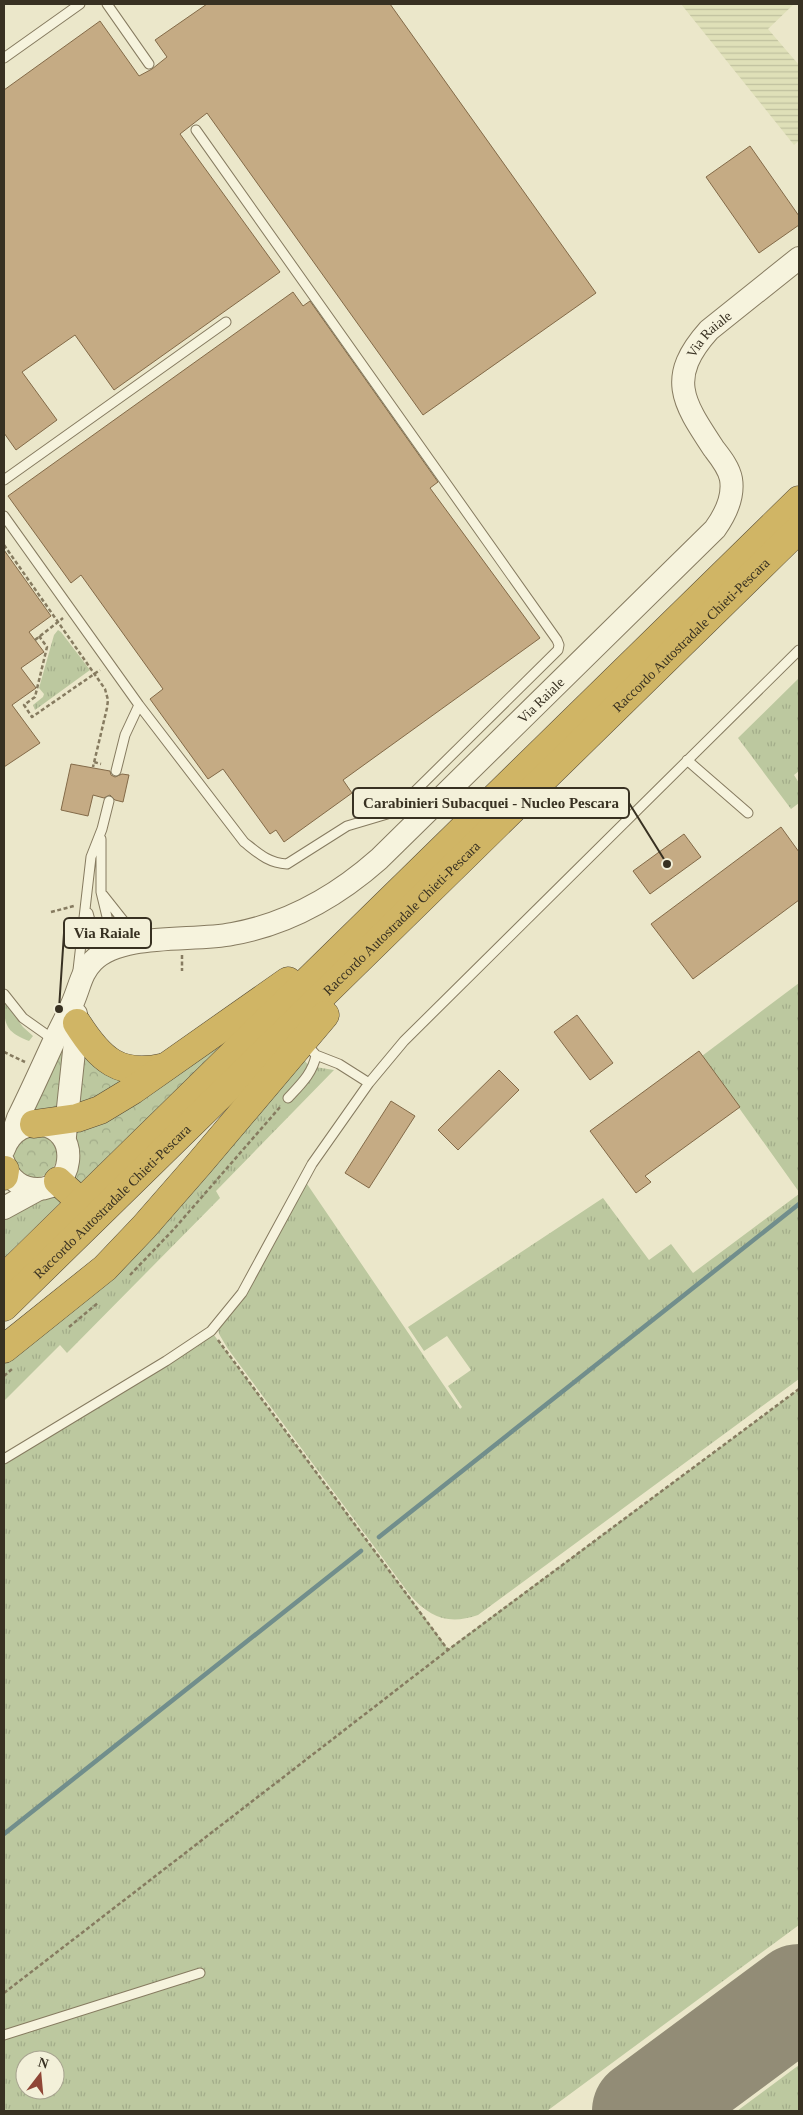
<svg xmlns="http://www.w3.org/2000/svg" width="803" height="2115" font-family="Georgia,serif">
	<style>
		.farmland { fill: url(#farmland-rules) }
		.grass { fill: url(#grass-tufts); fill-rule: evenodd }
		.forest { fill: url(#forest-crowns) }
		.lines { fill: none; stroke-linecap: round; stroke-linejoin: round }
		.stream { stroke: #718e8c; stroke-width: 4.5 }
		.runway { stroke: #928c76; stroke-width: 104 }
		.building { fill: #c5ab84; stroke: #836a48 }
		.service-casing { stroke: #867b60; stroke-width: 11 }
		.tertiary-casing { stroke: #867b60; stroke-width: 24 }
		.motorway-casing { stroke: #544934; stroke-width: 29 }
		.path { stroke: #867b60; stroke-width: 2.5; stroke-dasharray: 4 2.5; stroke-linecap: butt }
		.service { stroke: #f6f3dd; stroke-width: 9 }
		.tertiary { stroke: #f6f3dd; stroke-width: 22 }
		.motorway { stroke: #d0b565; stroke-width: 28 }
		.labels { text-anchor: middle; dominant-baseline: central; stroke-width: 4.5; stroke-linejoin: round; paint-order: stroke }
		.street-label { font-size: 14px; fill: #383122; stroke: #f3f0d9 }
		.leader { fill: none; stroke: #383122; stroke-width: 2 }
		.callout-dot { fill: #383122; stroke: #f3f0d9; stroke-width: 2 }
		.callout { fill: #f3f0d9; stroke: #383122; stroke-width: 2 }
		.callout-label { font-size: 15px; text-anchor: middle; font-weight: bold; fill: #383122 }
	</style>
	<defs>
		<pattern id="farmland-rules" width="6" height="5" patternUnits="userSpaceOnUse" patternTransform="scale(1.25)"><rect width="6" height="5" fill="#dfe0b8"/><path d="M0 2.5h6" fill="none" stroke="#c0c19e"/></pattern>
		<pattern id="grass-tufts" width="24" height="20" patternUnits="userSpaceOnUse" patternTransform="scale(1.25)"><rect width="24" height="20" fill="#bcc89f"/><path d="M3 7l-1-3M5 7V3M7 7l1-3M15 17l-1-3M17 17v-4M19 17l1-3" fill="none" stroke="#a2ac89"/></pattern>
		<pattern id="forest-crowns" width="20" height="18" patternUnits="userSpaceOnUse" patternTransform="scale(1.25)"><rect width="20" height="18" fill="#bcc89f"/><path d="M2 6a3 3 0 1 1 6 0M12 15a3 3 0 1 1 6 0" fill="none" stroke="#a2ac89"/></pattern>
	</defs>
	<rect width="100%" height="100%" fill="#ebe7ca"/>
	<path class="farmland" d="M681,4H794L768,29L799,65V141L794,145Z"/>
	<path class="grass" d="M58,630L61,632L90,670L35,710L33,705L43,697L44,694L39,688L54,635Z
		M799,678V771L794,775L799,783V803L791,809L738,738Z
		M799,983V1192L702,1056Z
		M4,1001L23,1027L33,1036L29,1041C6,1032 4,1025 4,1001Z
		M298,1059L305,1061L309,1066L334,1070L216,1191L220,1198L67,1353L60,1345L4,1401V1362Z
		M305,1181L460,1409L462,1407L448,1386L471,1370L447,1336L424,1351L408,1327L603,1198L649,1260L671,1244L693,1273L799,1194V1379L478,1615C449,1625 430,1618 410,1595L228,1349L219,1334L218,1327Z
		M50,1195L58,1196L63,1200L4,1258V1216Z
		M211,1331L448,1649L799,1389V1925L547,2111H4V1459ZM25,2060H55V2090H25Z
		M799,2065V2111H737Z"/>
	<path class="forest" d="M69,1026L58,1112L25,1116Z
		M231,1036L81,1183L73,1178L76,1127Z
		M80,1041L144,1077L75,1112Z
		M26,1134L48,1137C76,1165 31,1196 15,1164C13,1159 11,1154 14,1149C17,1144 22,1139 26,1134Z"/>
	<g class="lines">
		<path class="stream" d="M379,1537L799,1204
			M4,1834L361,1551"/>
		<path class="runway" d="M644,2111L799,1996"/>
	</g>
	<path class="building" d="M207,4H390L596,293L423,415L207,113L180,134L280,272L114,390L75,335L22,372L57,420L16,450L4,433V90L100,21L139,76L152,69L167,57L155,40Z
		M750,146L799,216V225L759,253L706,177Z
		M293,292L303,306L310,301L438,482L430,488L540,638L343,780L352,793L284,842L276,830L270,834L223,769L208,779L150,699L163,689L81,575L71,583L8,496Z
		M4,550L51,616L29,632L44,652L21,668L36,688L12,705L40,743L4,767Z
		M71,764L110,771L111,775L115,777L122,774L129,775L123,802L115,800L110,795L104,798L93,795L88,816L61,810Z
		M781,827L799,852V900L693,979L651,924Z
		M684,834L701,857L650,894L633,871Z
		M577,1015L613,1063L590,1080L554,1032Z
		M699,1051L740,1107L645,1176L651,1182L636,1193L590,1131Z
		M499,1070L519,1090L458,1150L438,1130Z
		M391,1101L415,1116L369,1188L345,1173Z"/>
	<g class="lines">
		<g class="service-casing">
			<path id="service" d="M107,4L149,64
				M4,58L80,4
				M4,480L226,322
				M4,516L139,705L244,842C258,853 268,863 287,864L347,826L394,812L558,650L559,645L557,640L196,130
				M687,760L748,813
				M116,771L125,735L139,705
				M101,839V892L109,925L105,950
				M103,895L126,924L143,939
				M88,913L94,935L105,951
				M78,970L91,857L102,829L109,801
				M4,994L23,1018L54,1040
				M316,1055L339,1064L369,1083
				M288,1098C300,1085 313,1073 316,1055L305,1043
				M4,1459L166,1361L211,1331L242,1293L312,1164L369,1083L404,1041L799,650
				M4,2035L200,1973"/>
		</g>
		<g class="tertiary-casing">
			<g id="tertiary">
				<path id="s1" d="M13,1133L18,1118C31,1092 43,1065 55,1039C61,1027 68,1014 73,1002C80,986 81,973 93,961C122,932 193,942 232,934C289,924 336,897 379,859L715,529C725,515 734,497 731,479C729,468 721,458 714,449C683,402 666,378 709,330L799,258"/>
				<path d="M65,1136L77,1023L76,1014"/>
				<path d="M4,1149C18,1110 73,1120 68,1161C64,1198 13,1198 4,1163"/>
				<path d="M4,1208L37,1190"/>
			</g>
		</g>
		<g class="motorway-casing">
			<g id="motorway">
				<path d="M77,1023C100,1059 119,1078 165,1067"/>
				<path d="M34,1124L77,1118L100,1110L133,1090L288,981"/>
				<path d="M4,1176L5,1170"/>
				<path d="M58,1181L71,1193"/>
				<path d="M4,1278L799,500"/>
				<path id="s2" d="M4,1307L799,529"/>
				<path d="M4,1349L105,1268L144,1227L199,1164L325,1015"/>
			</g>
		</g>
		<path class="path" d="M4,545L105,689L108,700L107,708L93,767
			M39,636L47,647L35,697L24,705L32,717L100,670
			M35,640L63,618
			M94,762L101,764
			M51,912L74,906
			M182,955V971
			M4,1052L25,1062
			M130,1275L174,1229L281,1106
			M69,1327L99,1302
			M218,1340L448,1650
			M4,1376L12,1369
			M4,1993L448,1650L799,1389"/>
		<use href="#service" class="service"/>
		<use href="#tertiary" class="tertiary"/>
		<use href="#motorway" class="motorway"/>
	</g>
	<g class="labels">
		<g class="street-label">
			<text stroke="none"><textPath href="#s1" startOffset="1192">Via Raiale</textPath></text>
			<text stroke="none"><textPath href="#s2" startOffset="961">Raccordo Autostradale Chieti-Pescara</textPath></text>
			<text stroke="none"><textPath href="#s1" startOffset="728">Via Raiale</textPath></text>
			<text stroke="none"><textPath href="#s2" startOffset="556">Raccordo Autostradale Chieti-Pescara</textPath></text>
			<text stroke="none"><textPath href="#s2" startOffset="151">Raccordo Autostradale Chieti-Pescara</textPath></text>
		</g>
	</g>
	<path class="leader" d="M667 864L629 803M59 1009L64 933"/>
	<g class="callout-dot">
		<circle cx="667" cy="864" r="5"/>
		<circle cx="59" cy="1009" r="5"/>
	</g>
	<g class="callout">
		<rect x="353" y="788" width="276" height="30" rx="5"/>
		<rect x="64" y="918" width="87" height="30" rx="5"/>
	</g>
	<g class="callout-label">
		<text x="491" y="808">Carabinieri Subacquei - Nucleo Pescara</text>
		<text x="107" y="938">Via Raiale</text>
	</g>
	<rect width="803" height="2115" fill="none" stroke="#383122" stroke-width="10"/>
	<g transform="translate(40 2075) rotate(16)"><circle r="24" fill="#f3f0d9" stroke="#a8a490"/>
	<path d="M0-4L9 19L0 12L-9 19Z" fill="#8f4636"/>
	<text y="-8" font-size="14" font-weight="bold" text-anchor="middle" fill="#383122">N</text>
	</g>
</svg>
